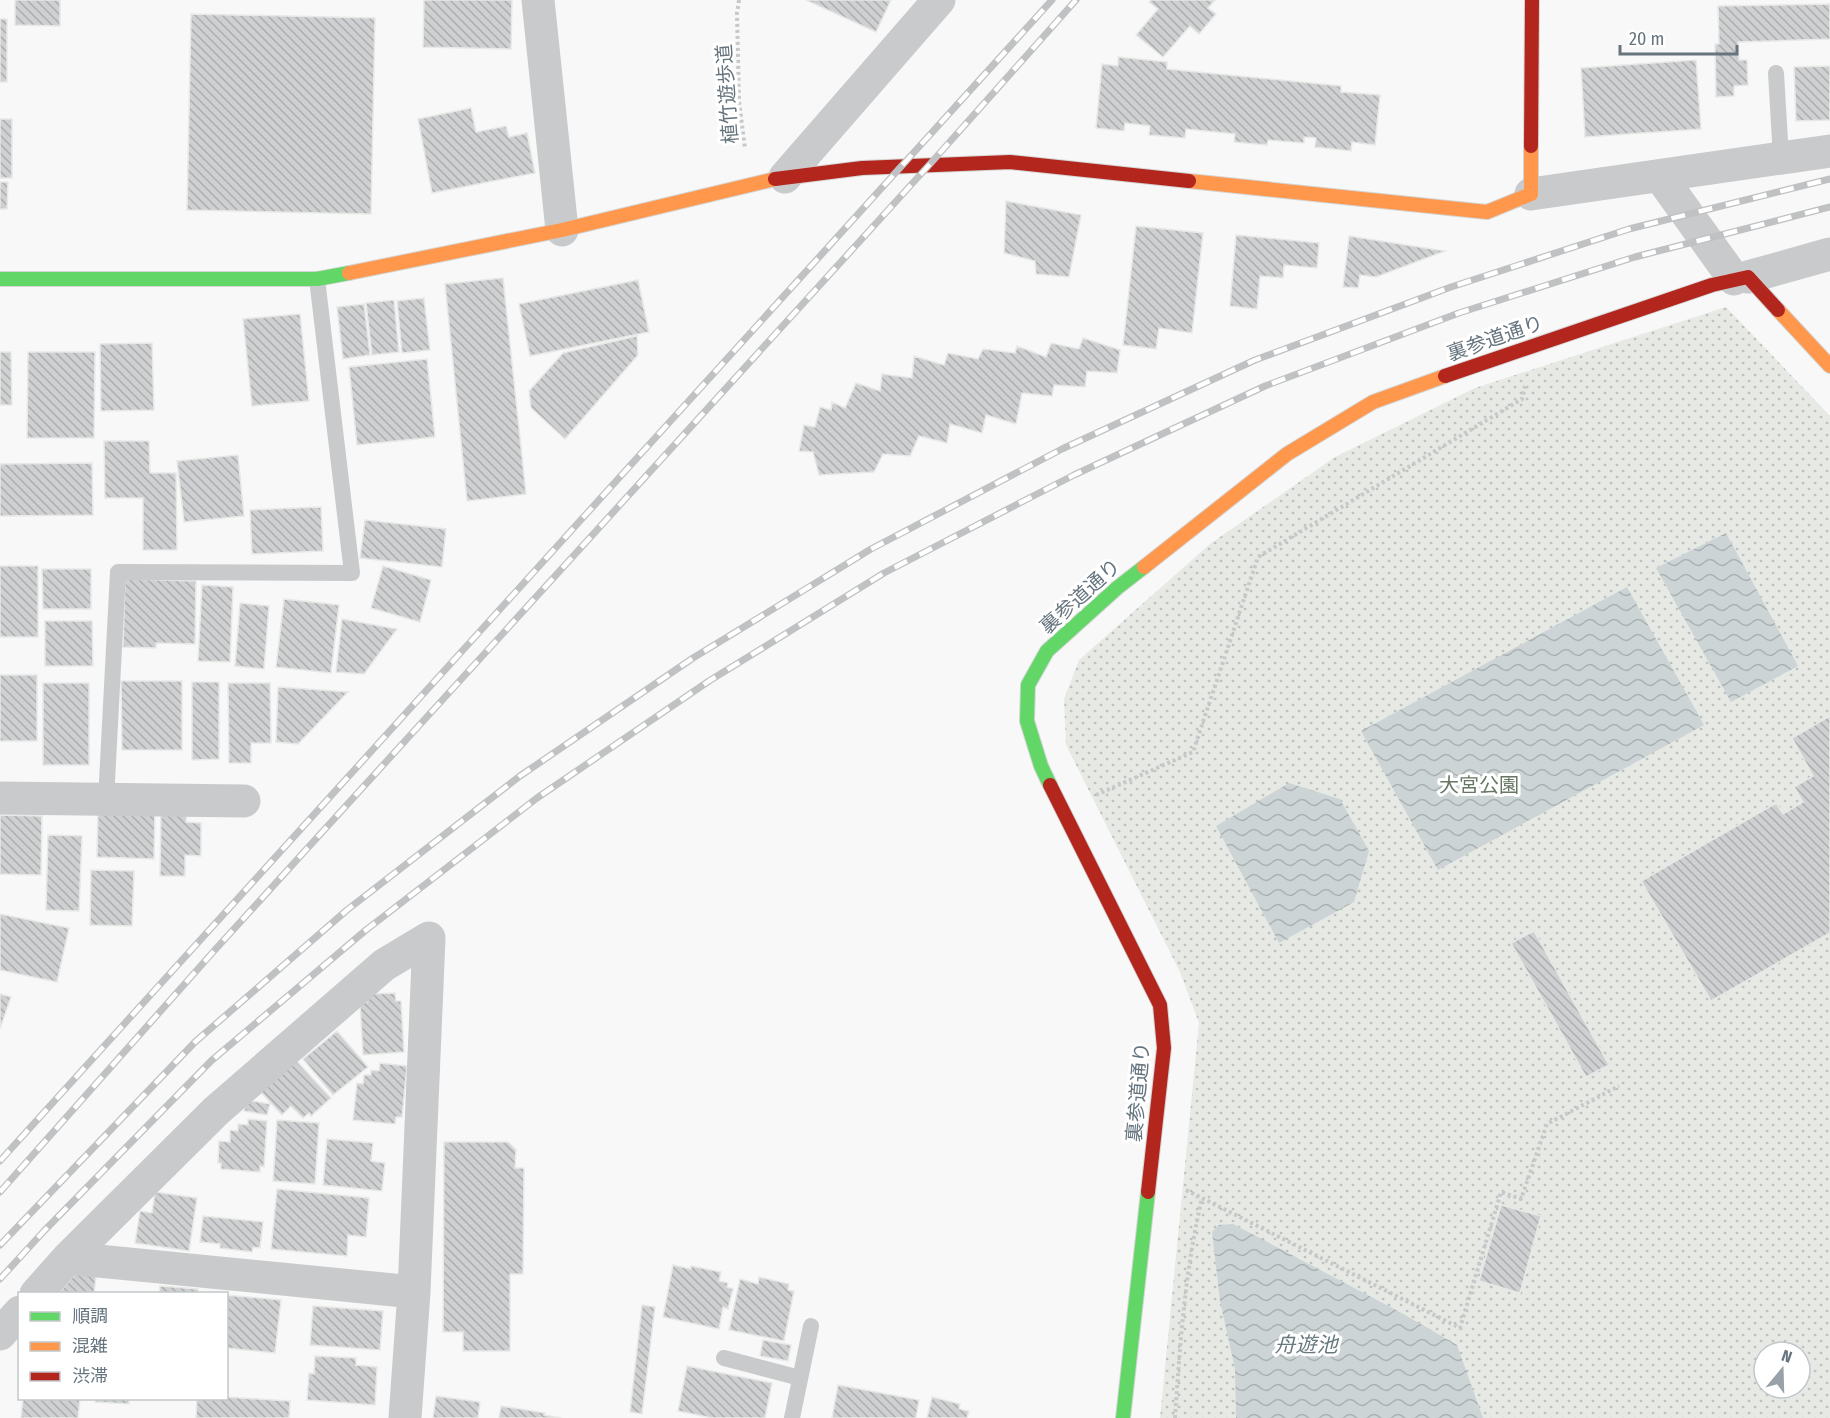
<svg xmlns="http://www.w3.org/2000/svg" width="1830" height="1418" font-family="'Fira Sans Condensed','Noto Sans JP',sans-serif">
	<style>
		.park { fill: url(#park-dots); fill-rule: evenodd }
		.water { fill: url(#water-waves) }
		.building { fill: url(#building-back-hatch); stroke: #e8e8e7; stroke-width: 1.5 }
		.lines { fill: none; stroke-linecap: round; stroke-linejoin: round }
		.fast-casing { stroke: #d4d5d5; stroke-width: 16 }
		.slow-casing { stroke: #d4d5d5; stroke-width: 16 }
		.jam-casing { stroke: #d4d5d5; stroke-width: 16 }
		.path { stroke: #c7c8c9; stroke-width: 4; stroke-dasharray: 3 3; stroke-linecap: butt }
		.lane { stroke: #c9cacb; stroke-width: 16 }
		.street { stroke: #c9cacb; stroke-width: 33 }
		.fast { stroke: #63d668; stroke-width: 14 }
		.slow { stroke: #ff974d; stroke-width: 14 }
		.jam { stroke: #b3261e; stroke-width: 14 }
		.rail-casing { stroke: #bfc1c2; stroke-width: 7 }
		.rail { stroke: #fff; stroke-width: 4.5; stroke-dasharray: 14; stroke-linecap: butt }
		.labels { text-anchor: middle; dominant-baseline: central; stroke-width: 6; stroke-linejoin: round; paint-order: stroke }
		.street-label { font-size: 20px; fill: #66747e; stroke: #fff }
		.park-label { font-size: 20px; fill: #687765; stroke: #fff }
		.water-label { font-size: 21px; font-style: italic; fill: #67797f; stroke: #fff }
	</style>
	<defs>
		<pattern id="park-dots" width="8" height="8" patternUnits="userSpaceOnUse" patternTransform="scale(1.5)"><rect width="8" height="8" fill="#e7e9e5"/><path d="M2 2h.1M6 6h.1" fill="none" stroke="#bfc1bf" stroke-width="1.8" stroke-linecap="round"/></pattern>
		<pattern id="water-waves" width="16" height="10" patternUnits="userSpaceOnUse" patternTransform="scale(1.5)"><rect width="16" height="10" fill="#cdd4d6"/><path d="M0 5q4-4 8 0t8 0" fill="none" stroke="#aab1b3"/></pattern>
		<pattern id="building-back-hatch" width="6" height="6" patternUnits="userSpaceOnUse" patternTransform="scale(1.5)"><rect width="6" height="6" fill="#cfd0d1"/><path d="M-1 5l2 2M0 0l6 6M5-1l2 2" fill="none" stroke="#acadaf"/></pattern>
	</defs>
	<rect width="100%" height="100%" fill="#f8f8f8"/>
	<path class="park" d="M1726,307L1830,416V1418H1160L1199,1023L1180,972L1066,745L1064,699L1079,660L1210,544L1335,457L1475,388ZM1764,1352H1800V1388H1764Z"/>
	<path class="water" d="M1726,533L1798,666L1731,702L1656,568Z
		M1627,587L1704,725L1438,870L1361,731Z
		M1289,783L1340,799L1369,851L1354,902L1279,943L1216,826Z
		M1233,1224L1398,1311L1457,1345L1483,1418H1236L1235,1369L1220,1301L1212,1232L1219,1225Z"/>
	<path class="building" d="M15,0H60V26L15,25Z
		M424,0H512L511,49L423,47Z
		M806,0H891L876,32Z
		M1151,0H1215L1208,8L1216,14L1199,34L1190,26L1163,57L1136,35L1158,9L1149,2Z
		M1830,4V39L1738,42L1739,60H1747L1748,85L1734,86V96L1716,97L1715,44H1719L1718,6Z
		M191,14L375,18L371,214L187,210Z
		M0,19H7V82H0Z
		M1118,57L1167,62V69L1341,86V92L1380,95L1375,145L1352,142L1351,151L1315,147L1316,138L1304,137V143L1268,140L1267,145L1234,142L1235,134L1186,129L1185,138L1149,135L1150,126L1125,123L1124,131L1096,128L1102,64L1118,66Z
		M1696,60L1701,129L1585,137L1581,68Z
		M1830,66V120L1796,121L1794,67Z
		M471,108L476,132L506,126L509,137L527,133L535,173L432,193L418,119Z
		M0,119H12V178H0Z
		M0,182H8L7,209H0Z
		M1006,201L1081,215L1069,277L1036,274L1035,261L1004,253Z
		M1136,226L1203,233L1192,333L1159,328L1156,349L1123,345Z
		M1236,235L1319,243L1317,268L1284,265L1283,278L1260,276L1257,309L1230,306Z
		M1349,236L1445,251L1376,277L1360,275L1358,288L1343,287Z
		M503,278L526,494L467,501L445,284Z
		M638,280L649,332L530,356L519,304Z
		M424,298L430,350L402,353L397,301Z
		M394,300L399,352L372,355L366,303Z
		M364,304L370,355L343,359L337,307Z
		M300,314L309,401L252,406L243,319Z
		M637,336L638,355L565,439L531,408L529,391L563,353Z
		M1083,338L1120,350L1117,373L1087,371L1085,387L1054,385L1052,396L1022,393L1016,424L986,415L982,433L950,424L947,443L919,436L910,456L883,454L874,472L819,475L813,452L799,451L804,425L815,427L820,407L831,410L832,402L845,408L856,383L880,391L882,374L912,378L914,356L944,365L948,353L978,359L983,349L1015,353L1017,346L1046,357L1051,343L1079,349Z
		M152,343L154,410L101,411L100,344Z
		M0,352H11L12,405H0Z
		M28,352H95L94,438H27Z
		M427,359L435,437L357,445L349,367Z
		M104,441H149L150,473H176L177,550H143V498H105Z
		M238,455L244,516L184,522L177,461Z
		M92,463L93,515L0,516V464Z
		M321,507L323,551L252,554L250,510Z
		M365,520L446,529L442,567L360,558Z
		M0,566H38V637H0Z
		M383,566L431,580L420,622L371,608Z
		M42,569H91V609H43Z
		M125,579L196,581L195,644L156,643V648L123,647Z
		M202,585L233,587L230,662L198,661Z
		M284,599L339,605L331,673L276,667Z
		M240,603L269,606L264,669L235,666Z
		M342,619L397,629L364,674L336,672Z
		M45,621H92L93,666H45Z
		M0,675H37V741H0Z
		M121,681H182V750H122Z
		M192,682H219V759L192,760Z
		M43,683H89V765H43Z
		M228,683H270L271,743H251V763H229Z
		M278,687L348,692L298,744L276,742Z
		M1830,716V933L1711,1001L1641,881L1776,803L1783,814L1803,802L1794,787L1813,776L1792,738Z
		M98,808L155,810L154,859L97,857Z
		M161,810H187L186,822L201,823V856L185,855V876H160Z
		M0,815L42,816L41,875L0,874Z
		M48,835L82,836L79,911L46,910Z
		M91,870L134,871L132,926L90,925Z
		M0,914L69,928L57,982L0,970Z
		M1534,931L1609,1065L1586,1077L1511,943Z
		M395,993L396,1001H401L404,1052L363,1055L360,1003L367,1002V994Z
		M0,994L11,997L0,1029Z
		M337,1031L368,1067L333,1095L303,1059Z
		M293,1057L331,1098L311,1116L309,1113L303,1118L291,1106L282,1115L258,1089Z
		M380,1063L407,1066L402,1117H396L395,1124L353,1120L357,1083L363,1084L364,1075H371V1070L379,1071Z
		M246,1100L270,1104L267,1115L244,1111Z
		M248,1119L267,1121L264,1167L260,1166V1172L221,1169V1163H218L219,1141L230,1142V1130L238,1131V1124L248,1125Z
		M277,1120L319,1123L315,1184L273,1181Z
		M327,1139L373,1143L371,1161L385,1163L382,1191L323,1185Z
		M444,1142H508L516,1150L515,1168H524L523,1274H510V1351H463V1332H443Z
		M277,1189L369,1198L366,1237L348,1235L347,1256L271,1249Z
		M155,1192L197,1198L189,1251L135,1243L140,1211L152,1213Z
		M1501,1205L1541,1216L1520,1293L1479,1281Z
		M203,1216L263,1222L260,1248L253,1247L252,1252L220,1248V1244L200,1242Z
		M673,1265L691,1269V1266L721,1272L719,1281L728,1283L727,1287L733,1289L728,1309L723,1307L719,1329L663,1317Z
		M76,1273L96,1276L94,1294H58Z
		M759,1277L789,1284L788,1290L794,1291L784,1341L729,1330L740,1279L758,1284Z
		M160,1286L198,1289V1294H159Z
		M226,1295L281,1300L275,1353L226,1348Z
		M642,1305L655,1307L642,1414L630,1412Z
		M313,1306L383,1311L380,1350L310,1345Z
		M763,1340L791,1345L788,1361L760,1356Z
		M315,1356L356,1358V1365L377,1367L375,1405L307,1400L309,1373L314,1374Z
		M687,1366L772,1383L765,1418H712L678,1411Z
		M838,1385L919,1400L916,1418H832Z
		M436,1396L480,1402L478,1418H433Z
		M226,1397L290,1401L289,1418H196L197,1398Z
		M932,1397L960,1404L959,1409L969,1411L967,1418H927Z
		M23,1398H80L78,1418H21Z
		M96,1398H129V1404L95,1402Z
		M501,1406L545,1413L544,1415L562,1418H499Z"/>
	<g class="lines">
		<g class="fast-casing">
			<path id="fast" d="M0,279H317L349,273
				M1050,785L1041,766L1027,721L1028,685L1047,651L1117,588L1144,567
				M1123,1418L1148,1192"/>
		</g>
		<g class="slow-casing">
			<path id="slow" d="M1189,181L1487,212L1531,194V146
				M349,273L562,230L775,179
				M1778,310L1830,366
				M1144,567L1287,454L1373,402L1445,376"/>
		</g>
		<g class="jam-casing">
			<path id="jam" d="M1531,146L1532,0
				M775,179L862,168L1010,162L1189,181
				M1445,376L1712,285L1748,277L1778,310
				M1050,785L1160,1005L1164,1048L1148,1192"/>
		</g>
		<path class="path" d="M739,0L737,13L739,101L745,149
			M1096,795L1193,752L1258,557L1522,399L1525,386
			M1186,1190L1460,1328L1501,1192L1521,1199L1547,1124L1619,1086
			M1175,1418C1180,1344 1185,1270 1202,1198"/>
		<path class="lane" d="M1776,73L1781,158
			M106,800L118,572L352,573L317,279
			M724,1358L800,1378
			M792,1418L811,1326"/>
		<path class="street" d="M538,0L562,230
			M1660,176L1734,279
			M785,177L939,0
			M1531,194L1830,151
			M1748,277L1830,254
			M0,798L244,801
			M68,1258L414,1292
			M36,1294L68,1258L216,1111L384,965L429,938
			M0,1334L20,1312
			M405,1418L414,1292L429,938"/>
		<use href="#fast" class="fast"/>
		<use href="#slow" class="slow"/>
		<use href="#jam" class="jam"/>
		<g class="rail-casing">
			<path id="rail" d="M0,1161L1052,0
				M0,1192L213,952L930,164L1076,0
				M0,1245L195,1042L347,910L520,776L693,658L871,549L1062,449L1255,360L1451,287L1629,229L1830,179
				M0,1279L44,1231L211,1061L366,930L537,798L709,681L884,573L1074,475L1265,386L1459,313L1635,257L1830,207"/>
		</g>
		<use href="#rail" class="rail"/>
	</g>
	<g class="labels">
		<g class="street-label">
			<text transform="translate(727 94) rotate(-94)">植竹遊歩道</text>
			<text transform="translate(1495 338) rotate(-19)">裏参道通り</text>
			<text transform="translate(1080 596) rotate(-42)">裏参道通り</text>
			<text transform="translate(1138 1092) rotate(-85)">裏参道通り</text>
		</g>
		<g class="park-label">
			<text x="1479" y="785">大宮公園</text>
		</g>
		<g class="water-label">
			<text x="1306" y="1345">舟遊池</text>
		</g>
	</g>
	<rect x="18" y="1292" width="210" height="108" fill="#ffffff" stroke="#c2c7cb" stroke-width="1.5"/>
	<rect x="30" y="1312" width="30" height="9" fill="#63d668" stroke="#c2c7cb" stroke-width="1.5"/>
	<text x="72" y="1322" font-size="18" fill="#66747e">順調</text>
	<rect x="30" y="1342" width="30" height="9" fill="#ff974d" stroke="#c2c7cb" stroke-width="1.5"/>
	<text x="72" y="1352" font-size="18" fill="#66747e">混雑</text>
	<rect x="30" y="1372" width="30" height="9" fill="#b3261e" stroke="#c2c7cb" stroke-width="1.5"/>
	<text x="72" y="1382" font-size="18" fill="#66747e">渋滞</text>
	<g transform="translate(1782 1370) rotate(19)"><circle r="28" fill="#ffffff" stroke="#c2c7cb" stroke-width="1.5"/>
	<path d="M0-4.5L10 22L0 15L-10 22Z" fill="#99a2a9"/>
	<text y="-9" font-size="16" font-weight="bold" text-anchor="middle" fill="#66747e">N</text>
	</g>
	<path d="M1620 45v9h117v-9" fill="none" stroke="#66747e" stroke-width="3"/>
	<text x="1629" y="45" font-size="18" fill="#66747e" stroke="#ffffff" stroke-width="4.5" paint-order="stroke">20 m</text>
</svg>
